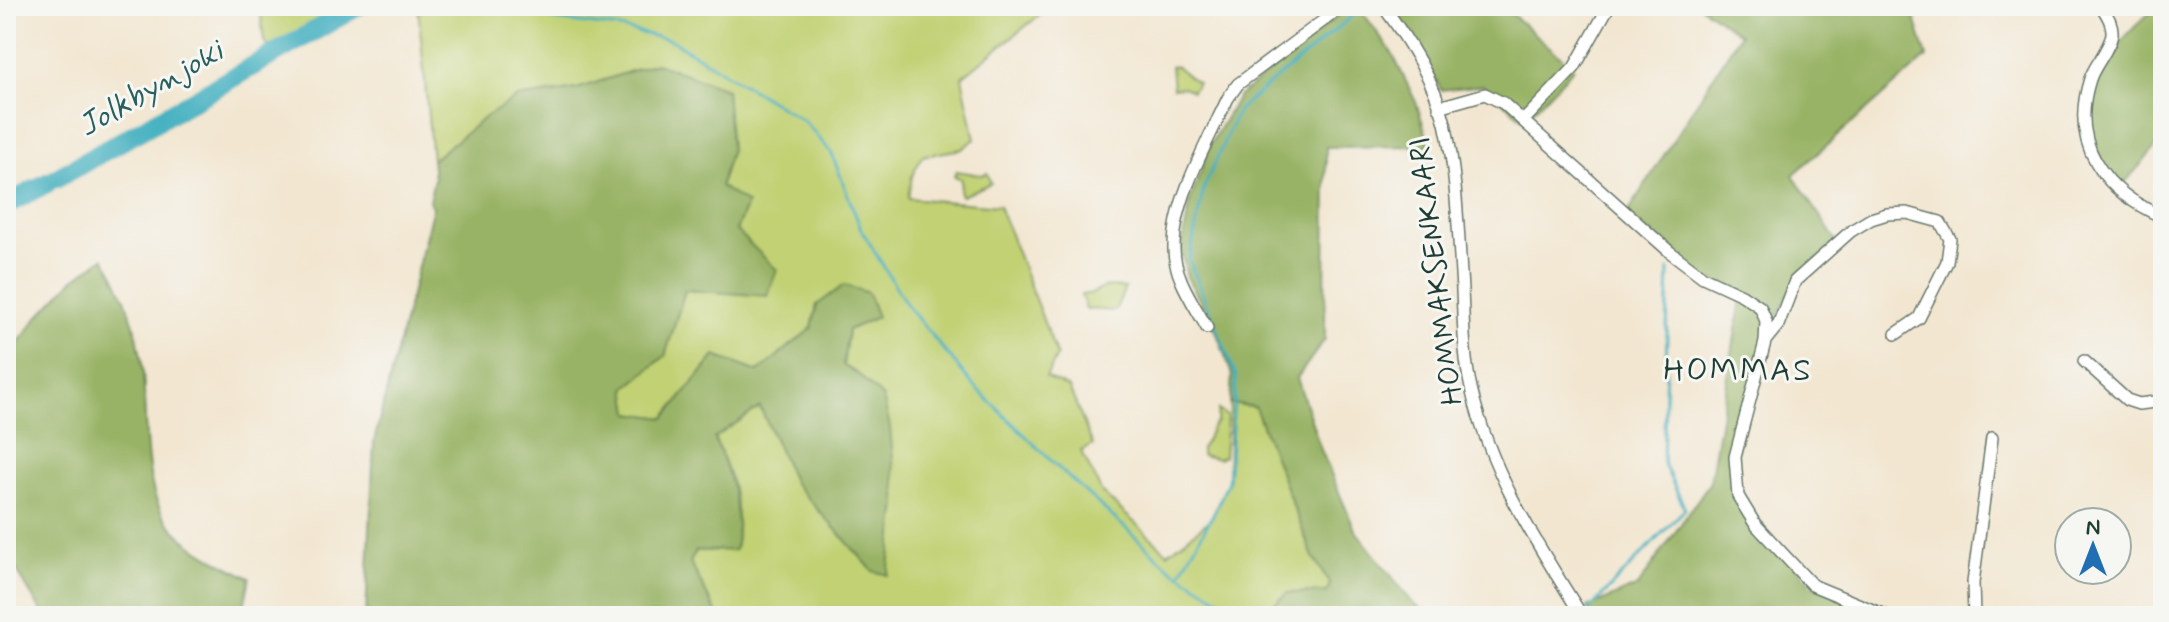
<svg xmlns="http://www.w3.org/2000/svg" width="2169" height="622" font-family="Mynerve,sans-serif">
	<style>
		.green { fill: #c1d173; stroke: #708754; stroke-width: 2 }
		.forest { fill: #98b365; stroke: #5c784c; stroke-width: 2 }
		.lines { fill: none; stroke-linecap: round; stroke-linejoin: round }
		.stream { stroke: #41afbf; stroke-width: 3 }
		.river { stroke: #41afbf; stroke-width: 20 }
		.street-casing { stroke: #69786b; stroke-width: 14 }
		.street { stroke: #fff; stroke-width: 11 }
		.labels { text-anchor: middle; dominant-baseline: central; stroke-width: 6; stroke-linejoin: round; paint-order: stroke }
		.street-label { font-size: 30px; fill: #1f3d34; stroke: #f6f6f2 }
		.water-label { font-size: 32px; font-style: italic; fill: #295f5e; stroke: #f6f6f2 }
		.neighbourhood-label { font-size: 32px; letter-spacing: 2px; fill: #1f3d34; stroke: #f6f6f2 }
	</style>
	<rect width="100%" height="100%" fill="#f6f6f2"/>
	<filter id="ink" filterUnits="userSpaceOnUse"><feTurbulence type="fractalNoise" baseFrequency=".0125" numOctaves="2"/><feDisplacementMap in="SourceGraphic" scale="16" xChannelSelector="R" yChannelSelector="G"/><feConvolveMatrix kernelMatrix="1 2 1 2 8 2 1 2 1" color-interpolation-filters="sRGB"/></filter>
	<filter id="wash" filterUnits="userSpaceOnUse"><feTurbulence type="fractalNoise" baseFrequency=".006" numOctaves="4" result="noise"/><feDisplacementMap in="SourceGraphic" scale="32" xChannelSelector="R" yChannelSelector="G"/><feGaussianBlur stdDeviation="1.8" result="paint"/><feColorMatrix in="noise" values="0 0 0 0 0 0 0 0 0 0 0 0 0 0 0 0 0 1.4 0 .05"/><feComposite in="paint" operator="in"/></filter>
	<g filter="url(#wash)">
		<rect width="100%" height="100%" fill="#f2e6d0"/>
		<path class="green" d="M260,6H349L272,52L264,41Z
			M418,6H1051L962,77L975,139L962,149L922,156L912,176L908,198L999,206L1057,356L1046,377L1069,388L1093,445L1081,451L1102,493L1168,553L1210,520L1228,482L1230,403L1255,407L1313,557L1330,583L1327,592L1287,593L1260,616H718L690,562L695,551L735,550C742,511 731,472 714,438L760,407L794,483L888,574L889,562L859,375L843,366L848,330L868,293L844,285L817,305L812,328L758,372L715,356L665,418L630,413L626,388L665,356L685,290L767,295L736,230L747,204L720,186L731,149L656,63L577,89L517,98L484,118L432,160Z
			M1171,66H1176L1197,83L1192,91L1184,87L1173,88Z
			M956,171L982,175L987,173L991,183L962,196L960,194L961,179L954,176Z
			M1104,287L1125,288L1115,311L1086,309L1081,295L1093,293Z
			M1218,410L1227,416L1224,456L1218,459L1201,455V448C1210,440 1207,429 1217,422Z"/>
		<path class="forest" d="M1350,6H1358L1392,53L1416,102L1430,146L1326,147L1325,339L1297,378L1321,450L1355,530L1413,603L1431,616H1260L1287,593L1327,592L1330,583L1313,557L1255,407L1230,403L1232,375L1216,331L1187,277L1181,250L1191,198L1211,143L1238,97Z
			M1392,6H1502L1574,68L1524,120L1483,85L1441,90L1417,44Z
			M1700,6H1911L1927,57L1793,175L1837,242L1795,281L1765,342L1735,457L1738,496L1812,585L1887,616H1591L1587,608L1638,586L1710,482L1742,295L1703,277L1627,214L1740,34Z
			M2158,6H2163V139L2122,186C2056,123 2100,53 2158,6Z
			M656,63L726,89L731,149L720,186L747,204L736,230L777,270L767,296L685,290L665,356L626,388L630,413L665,418L715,356L758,372L812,328L817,305L844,285L868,293L877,317L848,330L843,365L859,375L883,398L890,427L897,504L888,575L873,571L794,483L760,407L714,438C731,473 742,511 735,550L696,551L690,562L718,616L366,615L374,442L433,207L429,201L434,179L432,160L484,118L517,98L577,89Z
			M104,258C126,293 139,332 143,373C146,412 143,479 162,513C181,546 218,561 250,578L242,616H44L6,552V359L38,317L74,279Z"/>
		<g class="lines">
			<path class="stream" d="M543,6L554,20L620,28L671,40L804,121L831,152L861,229L908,307L974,386L1066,475L1170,568L1234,608L1235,616
				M1181,572L1216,509L1228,482L1236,376L1189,260L1204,188L1238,110L1356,13
				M1589,610L1685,509L1663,462L1669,270"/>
			<path class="river" d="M57,178L358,6
				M6,205L47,183"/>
		</g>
	</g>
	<g filter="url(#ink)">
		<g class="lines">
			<g class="street-casing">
				<path id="street" d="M1383,6C1409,41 1434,80 1445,123C1456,170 1458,226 1461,274C1464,312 1462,350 1471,388C1490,472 1537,544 1582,616
					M2101,6C2107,14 2113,24 2112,34C2110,49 2095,64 2090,79C2069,144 2104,192 2163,217
					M1439,107L1485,94L1503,103L1670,252L1703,277L1742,295L1760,307L1766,321L1765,342L1735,457L1738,496L1755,524L1812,585L1887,616
					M1524,120L1574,68L1609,6
					M1207,328C1194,304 1174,277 1174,249C1173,201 1208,141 1228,98L1238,84L1343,6
					M1765,341L1778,325L1795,281L1851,231L1871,219L1887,214L1907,213L1940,222L1950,239L1947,262L1919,318L1896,334
					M2084,361L2127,400L2139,404L2163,401
					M1974,616L1973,583L1992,438"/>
			</g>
			<use href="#street" class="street"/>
		</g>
	</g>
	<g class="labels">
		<g class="street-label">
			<text transform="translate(1437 271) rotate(-97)">HOMMAKSENKAARI</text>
		</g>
		<g class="water-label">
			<text transform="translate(151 89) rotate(-30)">Jolkbynjoki</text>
		</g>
		<g class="neighbourhood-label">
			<text x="1738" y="371">HOMMAS</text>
		</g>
	</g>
	<rect width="2169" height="622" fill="none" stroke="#f6f6f2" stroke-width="32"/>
	<g transform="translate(2093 546)"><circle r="38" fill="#f6f6f2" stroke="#a0aca6" stroke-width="2"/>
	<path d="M0-6L14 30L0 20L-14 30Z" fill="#1f6fb2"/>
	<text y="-12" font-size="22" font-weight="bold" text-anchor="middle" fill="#1f3d34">N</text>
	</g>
</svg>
